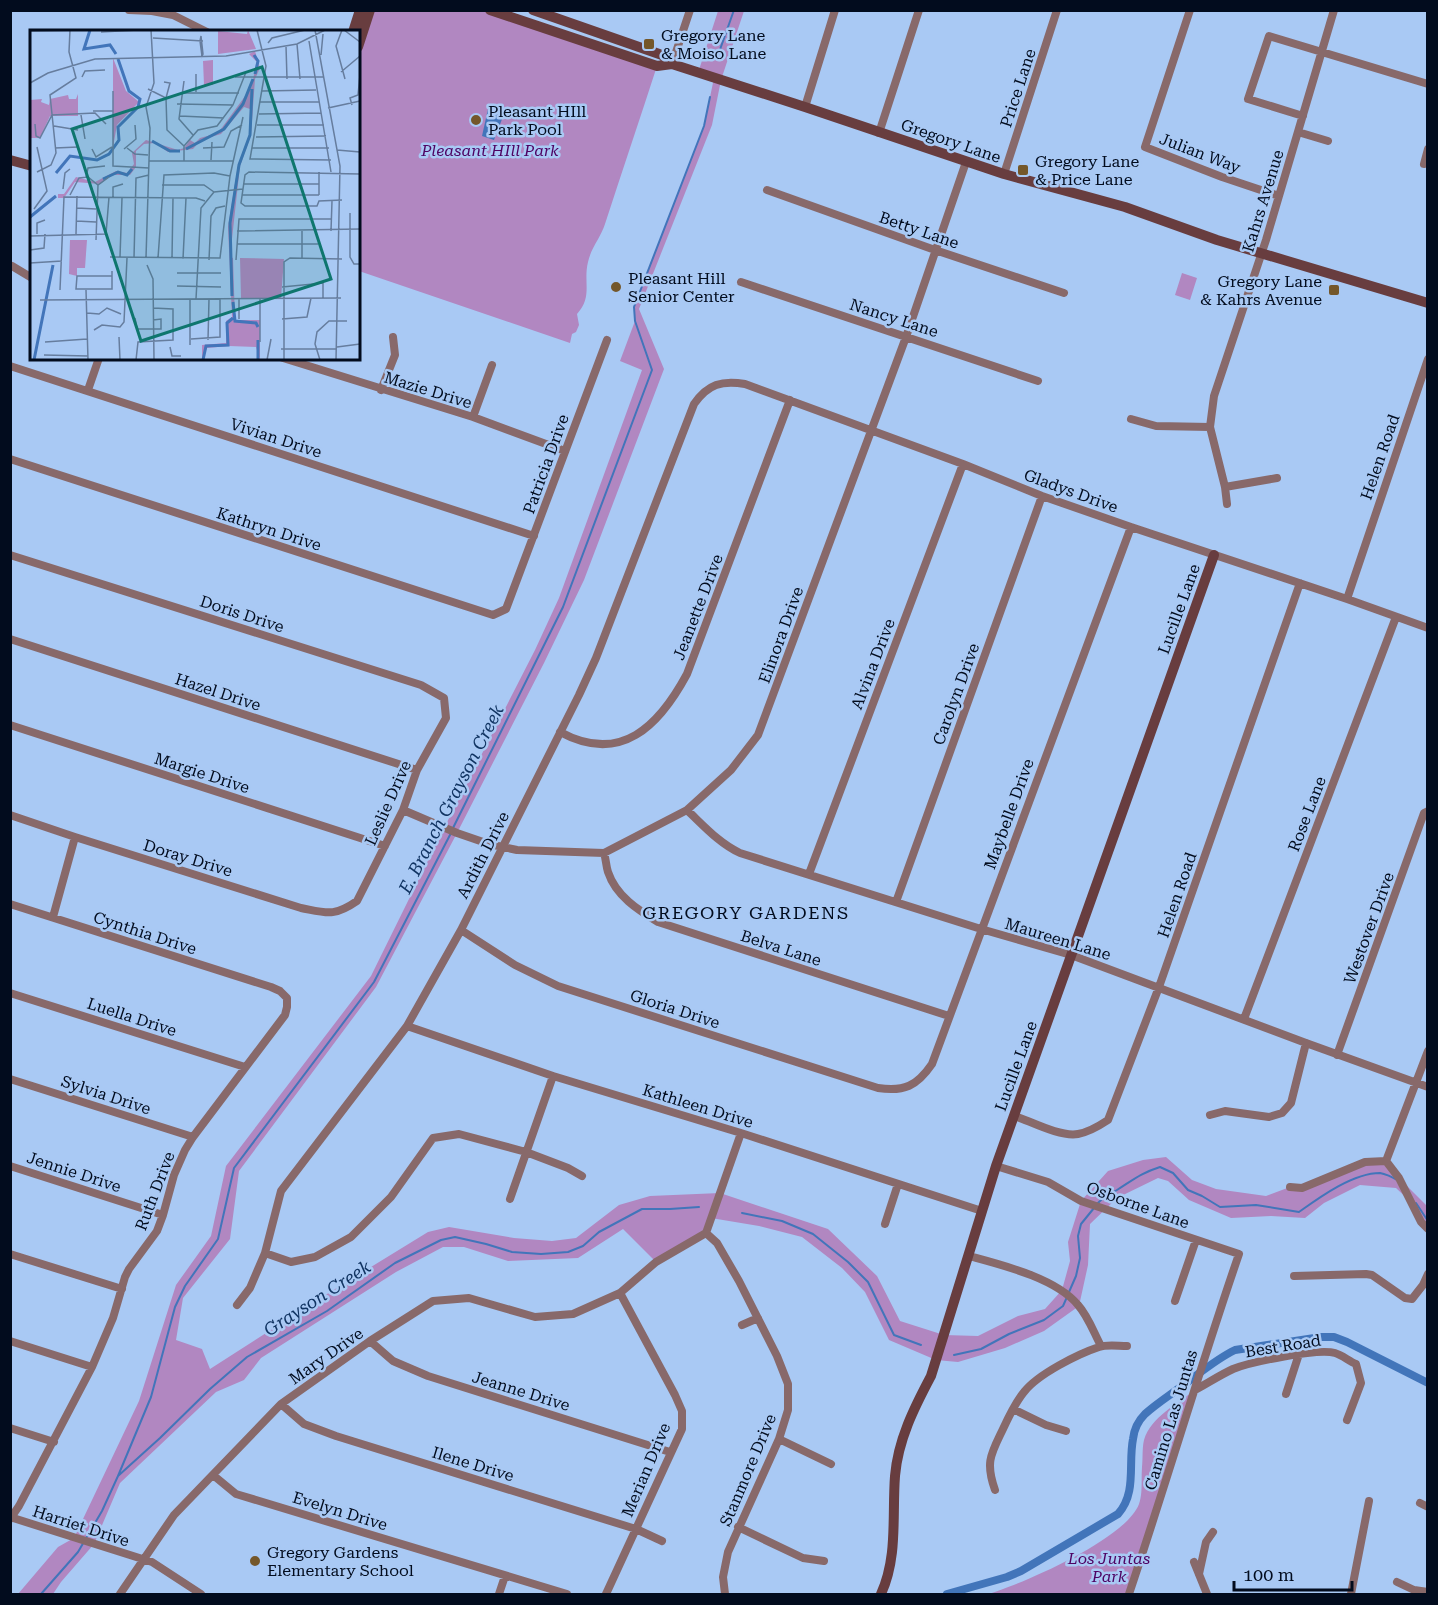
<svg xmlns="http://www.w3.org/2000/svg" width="1438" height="1605" font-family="'Roboto Serif',serif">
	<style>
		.green { fill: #b187c1 }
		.water { fill: #4275ba }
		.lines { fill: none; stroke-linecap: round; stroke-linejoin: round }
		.stream { stroke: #4275ba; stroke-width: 2 }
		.canal { stroke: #4275ba; stroke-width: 8 }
		.street { stroke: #88696a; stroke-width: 8 }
		.secondary { stroke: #683d3f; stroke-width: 10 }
		.poi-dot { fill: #74572a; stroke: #a9c9f4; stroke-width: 2 }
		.labels { text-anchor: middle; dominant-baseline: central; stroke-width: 5; stroke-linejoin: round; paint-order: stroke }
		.poi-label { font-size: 16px; fill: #020c1e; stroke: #a9c9f4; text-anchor: start }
		.street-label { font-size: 16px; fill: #020c1e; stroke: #a9c9f4 }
		.park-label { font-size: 16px; font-style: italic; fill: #4e0363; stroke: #a9c9f4 }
		.water-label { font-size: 18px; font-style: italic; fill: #113462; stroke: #a9c9f4 }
		.neighbourhood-label { font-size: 18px; letter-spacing: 1.5px; fill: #020c1e; stroke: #a9c9f4 }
		.inset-river { fill: none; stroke: #4275ba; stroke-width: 3 }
		.inset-road { fill: none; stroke: #667d9e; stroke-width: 1.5 }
		.view { fill: #0f766e; fill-opacity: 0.15; stroke: #0f766e; stroke-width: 3 }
		.inset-edge { fill: none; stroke: #020c1e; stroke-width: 3 }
	</style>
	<rect width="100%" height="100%" fill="#a9c9f4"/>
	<path class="green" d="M370,11H490L657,66C640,119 622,171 605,224C601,237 591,248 588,262C583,282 593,297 577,314L579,325L576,332L572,334L570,343L359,271L358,47Z
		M718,11H744L721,80L712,125L639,309L664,369L584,580L544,663L457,833L376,987L239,1171L230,1239L183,1298L176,1340L202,1349L210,1369L327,1294L428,1232L449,1227L514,1238L552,1241L576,1238L619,1205L650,1196L720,1193L828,1229L877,1276L900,1321L944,1335L978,1336L1018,1316L1045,1309L1062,1290L1070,1261L1068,1242L1081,1201L1108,1171L1143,1160L1166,1157L1192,1180L1216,1189L1266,1196L1290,1187L1302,1188L1365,1162L1386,1161L1399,1178L1427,1206V1229L1413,1204L1396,1188L1360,1185L1324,1203L1305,1218L1271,1216L1231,1218L1189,1200L1168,1181L1158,1178L1117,1198L1090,1224L1088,1265L1079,1306L1044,1331L1005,1348L958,1362L936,1360L889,1340L865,1292L842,1268L802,1237L759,1226L711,1218L706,1233L656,1262L623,1229L578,1258L508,1261L464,1247H443L396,1272L261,1358L244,1380L216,1392L120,1483L94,1544L61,1582L53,1594H18L58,1547L74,1538L139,1401L176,1285L211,1236L226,1166L371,976L444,828L535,650L559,598L642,370L620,361L635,321L634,307L704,126L714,78L698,73Z
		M1182,273L1197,278L1190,300L1175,295Z
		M1195,1390L1129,1594H989C1024,1583 1126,1539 1139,1504C1143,1493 1141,1479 1142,1467C1143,1459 1142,1448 1144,1440C1151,1417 1177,1404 1195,1390Z"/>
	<path class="water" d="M488,109L504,114L494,140L482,136Z"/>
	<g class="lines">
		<path class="stream" d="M717,58L734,10
			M453,828L563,607L652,370L635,321L634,307L704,126L710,97
			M1416,1203L1428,1221
			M1097,1204C1103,1197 1109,1195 1117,1190C1133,1180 1141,1173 1160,1167L1173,1173L1188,1190L1202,1196L1220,1207L1256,1205L1299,1212C1320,1197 1353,1173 1380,1173C1386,1174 1392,1177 1397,1180
			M742,1213L782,1221L813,1234L848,1262L868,1282L894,1335L921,1345
			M1069,1292L1076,1276L1080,1258L1078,1236L1081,1224L1094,1208
			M954,1355L981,1349L1009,1334L1044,1320L1063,1306L1067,1297
			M118,1476L151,1397L175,1307L185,1286L218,1239L234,1168L374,982L451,833
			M41,1594L78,1552L102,1511L118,1476L160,1438L210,1389L247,1357L327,1311L395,1263L441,1240L455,1237L486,1244L512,1252L541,1254L568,1252L583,1246L599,1232L642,1209H670L699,1207"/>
		<path class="canal" d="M947,1594L1007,1577L1021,1571L1118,1514C1137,1493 1128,1464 1133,1439C1134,1430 1138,1421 1145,1414C1156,1404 1170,1395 1182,1386C1199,1374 1216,1359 1235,1350L1321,1337H1334L1347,1342L1428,1383"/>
		<path class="street" d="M129,10L152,11L173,15L207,32
			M1190,10L1145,147L1222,177L1279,196
			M672,64L690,10
			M805,107L835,10
			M1303,116L1248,99L1269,36L1428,84
			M1298,132L1328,141
			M879,133L919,10
			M1424,164L1428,149
			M1004,174L1057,10
			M767,190L935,250L1064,293
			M12,266L32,278
			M741,282L1038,381
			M283,358L473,417L565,451
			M10,366L534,536
			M88,390L99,358
			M381,390L395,355L393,337
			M473,417L492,365
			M1131,419L1156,426L1210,427
			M10,459L493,615L506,609L607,340
			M1225,487L1277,478
			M1227,504L1225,487L1210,427L1214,396L1266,240L1334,10
			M10,555L421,685L444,698L446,718L417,770L403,810L357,901C334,917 327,913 301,908L75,837L10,815
			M1347,599L1428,359
			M10,639L417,770
			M10,725L385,846
			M560,732C621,765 659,726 687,674L790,400
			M403,810L457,833L489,844L517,850L604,853L687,810L731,770L758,735L906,337L966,162
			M687,810C704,826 719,843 740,853L981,929L1071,955L1306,1043L1428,1087
			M604,853C606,859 606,866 608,872C616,896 638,910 658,922L949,1016
			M809,874L963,464
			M896,902L1042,496
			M10,904L271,987L280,991L287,998V1007L285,1015L193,1137L185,1150L174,1175L163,1215L157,1231L129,1269L125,1277L113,1318L92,1367L19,1506L10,1519
			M53,917L75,837
			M461,930L515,965L558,986L878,1088C904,1092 917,1086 932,1064L1131,527
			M10,993L245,1067
			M1244,1019L1396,617
			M407,1026L553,1076L741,1133L982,1211
			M1337,1055L1424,813L1428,811
			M10,1079L193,1137
			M1210,1115L1225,1111L1269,1117L1282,1113L1291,1103L1306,1043
			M1015,1116C1032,1122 1060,1137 1078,1134C1089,1132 1099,1126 1108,1120L1159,987L1300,583
			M1386,1161L1428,1051
			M10,1166L163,1215
			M996,1166L1048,1182L1081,1201L1239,1254C1200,1367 1167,1481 1129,1594
			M1290,1187L1302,1188L1365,1162L1386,1161L1399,1178L1421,1222L1428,1229
			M510,1199L553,1076
			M885,1224L898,1184
			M706,1233L717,1243L739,1281L777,1356L788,1384V1410L779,1439L728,1552L723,1577L725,1594
			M265,1253L291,1262L315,1257L351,1237L391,1197L433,1138L459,1134L526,1152L568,1168L582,1176
			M10,1254L122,1289
			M969,1256C1002,1265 1056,1278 1078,1305C1088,1316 1094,1333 1101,1346
			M1294,1276L1366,1274L1372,1275L1405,1298L1412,1299L1423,1285L1428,1274
			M1175,1301L1196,1240
			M237,1305L250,1288L265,1253L281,1191L407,1026L461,930L579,695L596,658L694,404C708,384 722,380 745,384L963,464L1042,496L1131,527L1347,599L1428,628
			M742,1325L758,1318
			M10,1341L92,1367
			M370,1341L393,1361L428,1376L670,1452
			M1195,1390C1208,1383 1220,1375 1233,1369C1250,1362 1318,1348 1335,1353C1342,1355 1349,1361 1356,1364L1361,1383L1347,1420
			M1286,1394L1299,1354
			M281,1404L304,1424L336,1436L636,1529L662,1541
			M1013,1409L1046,1425L1066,1431
			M10,1428L54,1442
			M779,1439L831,1464
			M213,1475L236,1494L567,1594
			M995,1490C985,1462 991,1454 1003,1429C1009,1416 1015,1403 1024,1392C1038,1374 1078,1354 1099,1347C1107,1344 1118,1346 1127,1346
			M1420,1503L1428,1507
			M10,1517L152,1562L201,1594
			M738,1527L803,1558L824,1561
			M1194,1562L1207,1594
			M1199,1574L1206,1542L1213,1532
			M1397,1582L1414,1590L1428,1592
			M120,1594L174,1515L281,1404L370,1341L433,1301L469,1298L535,1317L573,1314L620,1293L656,1262L706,1233L741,1133
			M499,1594L505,1576
			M606,1594L682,1429V1411L675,1395L620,1293
			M1351,1594L1369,1501"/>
		<path class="secondary" d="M490,10L657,66L672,64
			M533,10L662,55L672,64L805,107L1004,174L1125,207L1217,240L1428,303
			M353,32L360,10
			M358,47L370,10
			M10,160L32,166
			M881,1594C898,1557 892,1516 895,1476C898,1440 914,1408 931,1376L996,1166L1214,555"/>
	</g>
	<g class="poi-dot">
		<rect x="643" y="38" width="12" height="12" rx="3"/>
		<circle cx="476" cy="120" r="6"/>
		<rect x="1017" y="164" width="12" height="12" rx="3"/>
		<circle cx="616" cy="287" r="6"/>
		<rect x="1328" y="284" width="12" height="12" rx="3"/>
		<circle cx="255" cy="1561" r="6"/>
	</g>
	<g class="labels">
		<g class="poi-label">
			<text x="661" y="35">Gregory Lane<tspan x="661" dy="18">&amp; Moiso Lane</tspan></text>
			<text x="488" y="111">Pleasant HIll<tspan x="488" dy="18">Park Pool</tspan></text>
			<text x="1035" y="161">Gregory Lane<tspan x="1035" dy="18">&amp; Price Lane</tspan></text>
			<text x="628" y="278">Pleasant Hill<tspan x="628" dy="18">Senior Center</tspan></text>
			<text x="1322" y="281" text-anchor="end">Gregory Lane<tspan x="1322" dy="18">&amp; Kahrs Avenue</tspan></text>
			<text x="267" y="1552">Gregory Gardens<tspan x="267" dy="18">Elementary School</tspan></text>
		</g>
		<g class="street-label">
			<text transform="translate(1018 88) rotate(-72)">Price Lane</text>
			<text transform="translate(951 141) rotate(19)">Gregory Lane</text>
			<text transform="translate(1200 153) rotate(21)">Julian Way</text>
			<text transform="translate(1263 201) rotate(-73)">Kahrs Avenue</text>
			<text transform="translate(919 230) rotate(19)">Betty Lane</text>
			<text transform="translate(894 318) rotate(18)">Nancy Lane</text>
			<text transform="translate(428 390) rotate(17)">Mazie Drive</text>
			<text transform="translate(276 438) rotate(18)">Vivian Drive</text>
			<text transform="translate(1380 457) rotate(-71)">Helen Road</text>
			<text transform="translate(546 464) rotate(-70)">Patricia Drive</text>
			<text transform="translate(1071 491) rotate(20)">Gladys Drive</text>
			<text transform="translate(269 529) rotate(18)">Kathryn Drive</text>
			<text transform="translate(698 607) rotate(-69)">Jeanette Drive</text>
			<text transform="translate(1179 609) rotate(-70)">Lucille Lane</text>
			<text transform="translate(242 614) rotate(18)">Doris Drive</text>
			<text transform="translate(781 635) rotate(-70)">Elinora Drive</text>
			<text transform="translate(873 664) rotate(-69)">Alvina Drive</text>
			<text transform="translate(218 692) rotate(18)">Hazel Drive</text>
			<text transform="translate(956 694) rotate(-70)">Carolyn Drive</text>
			<text transform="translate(202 773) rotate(18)">Margie Drive</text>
			<text transform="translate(388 803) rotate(-66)">Leslie Drive</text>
			<text transform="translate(1009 814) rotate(-70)">Maybelle Drive</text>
			<text transform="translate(1307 814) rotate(-69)">Rose Lane</text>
			<text transform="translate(483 855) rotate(-63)">Ardith Drive</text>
			<text transform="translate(188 858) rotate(17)">Doray Drive</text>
			<text transform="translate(1177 895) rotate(-71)">Helen Road</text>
			<text transform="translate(1369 928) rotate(-70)">Westover Drive</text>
			<text transform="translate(145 933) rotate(18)">Cynthia Drive</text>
			<text transform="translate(1058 939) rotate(17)">Maureen Lane</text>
			<text transform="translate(781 948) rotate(18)">Belva Lane</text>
			<text transform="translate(675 1009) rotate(18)">Gloria Drive</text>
			<text transform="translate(132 1017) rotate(18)">Luella Drive</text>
			<text transform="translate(1016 1066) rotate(-70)">Lucille Lane</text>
			<text transform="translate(106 1095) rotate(18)">Sylvia Drive</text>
			<text transform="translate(698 1106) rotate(17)">Kathleen Drive</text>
			<text transform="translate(74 1172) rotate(18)">Jennie Drive</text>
			<text transform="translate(155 1191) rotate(-69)">Ruth Drive</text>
			<text transform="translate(1138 1205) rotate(20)">Osborne Lane</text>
			<text transform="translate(1283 1346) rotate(-9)">Best Road</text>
			<text transform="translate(326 1356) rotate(-35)">Mary Drive</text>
			<text transform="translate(521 1391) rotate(17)">Jeanne Drive</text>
			<text transform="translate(1171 1420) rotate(-73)">Camino Las Juntas</text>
			<text transform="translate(473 1464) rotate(17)">Ilene Drive</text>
			<text transform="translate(646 1470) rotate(-67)">Merian Drive</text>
			<text transform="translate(748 1470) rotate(-67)">Stanmore Drive</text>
			<text transform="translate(340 1511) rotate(17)">Evelyn Drive</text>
			<text transform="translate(81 1526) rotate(18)">Harriet Drive</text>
		</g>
		<g class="park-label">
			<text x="490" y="150">Pleasant HIll Park</text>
			<text x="1109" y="1558">Los Juntas<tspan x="1109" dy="18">Park</tspan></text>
		</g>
		<g class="water-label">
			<text transform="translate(451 799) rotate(-63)">E. Branch Grayson Creek</text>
			<text transform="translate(317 1298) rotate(-33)">Grayson Creek</text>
		</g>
		<g class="neighbourhood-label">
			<text x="746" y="912">GREGORY GARDENS</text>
		</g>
	</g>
	<g transform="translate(30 30)">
		<rect width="330" height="330" fill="#a9c9f4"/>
		<path d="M218,0L226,19L188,24V1L217,4ZM225,21L230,38L225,49L221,105L210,136L200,227L203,228L205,290H230V330L226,317L199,316L177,318L172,330V315L196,313V291L202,287L198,197L208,135L219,105L220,79L214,77L191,104L171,110L163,119L138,122L125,113L114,114L106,121V137L100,145H82L70,154L45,152L34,168H28V164H34L46,147L65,152L86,141L97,143L104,134L102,123L116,110L148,120L154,118L160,110L165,113L170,108L188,103L221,58L227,32L219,24ZM83,28L96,61L109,72L87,95L83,117ZM183,30V55H174L173,31ZM48,64V86H20L10,108H0V70L12,69L11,72L19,75L20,69L38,65L39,69H46ZM40,210H57L55,238H47V246L39,244ZM210,228L254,229L251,268H211Z" fill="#b187c1"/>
		<path class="inset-river" d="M60,0L54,19L80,15L86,24M224,25L228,31L225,44M122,111L140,121H150M156,119L194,99L213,74L223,49M26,143L40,126L67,130L79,124L89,110L88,97L108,77L110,69L99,61L88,29M73,149L88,142L97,145L102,139M0,187L26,166M202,266L200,193L209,135L220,105L222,59M203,272L205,291L226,293L228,297M4,330L23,235M173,330L176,316L198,315L197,293L203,288M228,330V310"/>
		<path class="inset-road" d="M227,0L236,36L220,129L301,130M285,0L310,136L306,330M312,0L306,16L315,49M314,0L330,12M0,1L51,0M71,2L108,0M171,6L173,24L172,26L170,11ZM123,8L173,11M279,11L301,142M238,13L242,8L275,0M267,14L270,49M256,16L257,49M291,25L293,4M311,42L330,26M166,44V62M52,47L55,41L75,40M205,47H293M154,51L149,89L163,105M134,52L140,53L136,68M0,53L18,43L65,29L196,26L267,14L295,0M118,59L136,68L137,100L154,116M83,61V136L119,138M232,61L286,60M152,63H209M230,72H289M147,74L203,75M322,75L320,68L328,65L330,45M298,78L330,71M63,81H83M229,84L291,83M51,85L55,109M150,86L194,88M5,94L6,106L10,108L22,85L65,83L76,94M227,95H294M24,96L48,100M226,107L296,106M25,118L48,117M97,118L105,124L118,125M173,118L194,117L201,101L212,95M222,118H299M62,119L66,127L82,117M94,119L106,109L105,95M307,120L330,122M181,130L182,112M119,131H203M154,131V116L168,100L187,96L203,75L216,42M7,142L21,135L26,123L20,65L46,48L39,22L40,0M289,142V165M56,147L58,138L75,136M213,154H289M132,155H174L184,162M33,159L35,143L40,139M40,165L49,148L58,147L68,155L79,147M212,165H289M83,167V157L93,154M312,170L289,171L287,176H215L211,173L215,145L219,142L330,144M47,178L66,179M4,179L17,161L7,117M320,183V227L324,234H330M46,191L66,192M207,201L330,199M301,201L302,171M7,204V193L15,190M46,204L47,166M0,206L76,204L79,167M66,210L68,155M207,214H288M0,220L14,218L15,204M80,227L190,228L200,146L213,87M90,227L92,168M104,228L106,148L119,145M116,228L120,98L116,77L124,53L121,0M128,228L134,145L184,143L200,146M142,228L143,168M272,228V201M153,229L156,168M179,230L181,186L186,178L195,176M206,230L209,189H301M0,233L32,231M117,235L123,249L124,330M147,243H191M82,246H47L46,259H82V241M147,256L191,257M252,257L293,253V268M30,260L34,167L166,168L175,171M56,260L58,330M230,268V312M160,269V315M166,269L171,178L184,162L213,159M10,270L311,268M57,283L69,284L77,278L91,284M105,288L107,299H131V289L123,290M209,289V269M252,289L277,287L281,268M64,300L72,295L90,297L94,292L97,228M89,307L90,330M161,309L190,307V269M178,310L179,269M15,312L57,309M140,317L142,326H151M307,317L330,314M251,319H306M14,325L58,326M106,330L108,312L143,310V279L123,278M237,330L241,309M254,330V232L260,228L312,229M290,330L285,314L287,302L299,291H317H308"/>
		<path class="view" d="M232,37L301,249L111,311L42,99Z"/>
		<rect width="330" height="330" class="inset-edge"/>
	</g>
	<rect width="1438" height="1605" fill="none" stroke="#020c1e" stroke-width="24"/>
	<path d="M1234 1581v9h118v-9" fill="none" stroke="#020c1e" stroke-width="3"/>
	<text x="1243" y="1581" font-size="18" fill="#020c1e" stroke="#a9c9f4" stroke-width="4.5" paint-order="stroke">100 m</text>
</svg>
